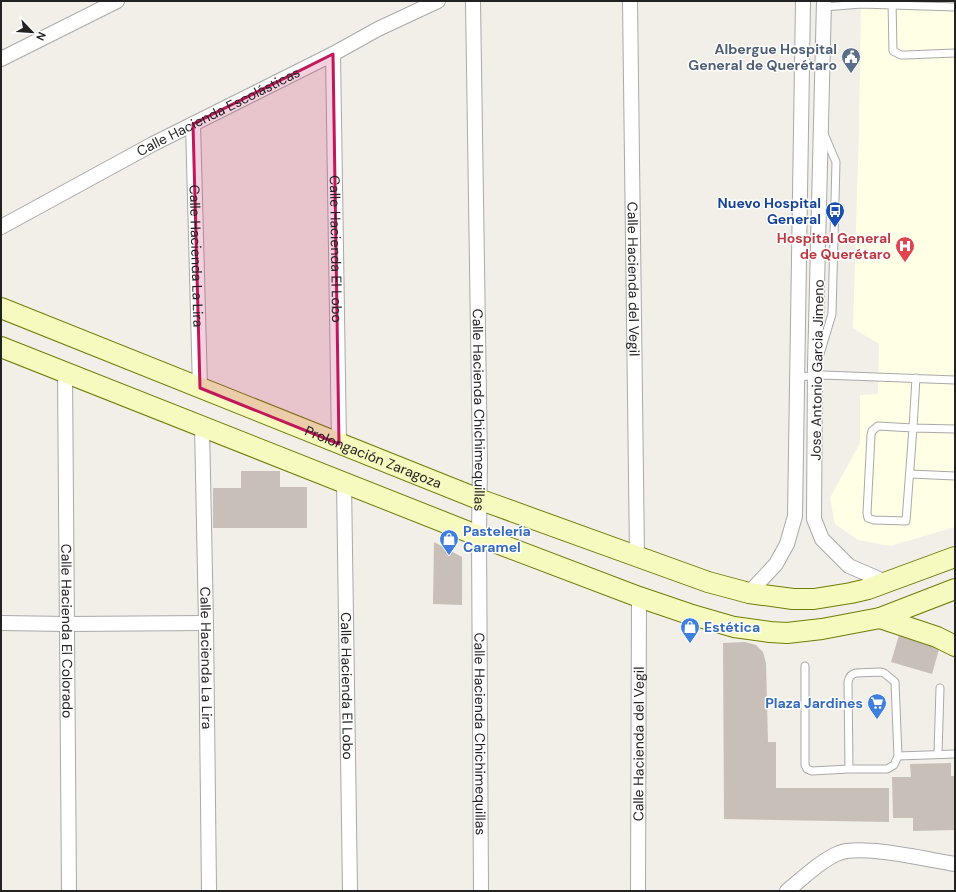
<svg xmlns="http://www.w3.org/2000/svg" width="956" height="892" font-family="'DM Sans',sans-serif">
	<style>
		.education { fill: #ffffe5 }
		.building { fill: #c7bfb8 }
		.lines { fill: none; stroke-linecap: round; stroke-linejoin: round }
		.lane-casing { stroke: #a9a9a9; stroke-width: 9 }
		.street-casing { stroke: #a9a9a9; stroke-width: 16 }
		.secondary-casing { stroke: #707d05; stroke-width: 22 }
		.lane { stroke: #fff; stroke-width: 7 }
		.street { stroke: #fff; stroke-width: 14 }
		.secondary { stroke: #f7fabf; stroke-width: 20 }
		.marked { fill: #c2185b; fill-opacity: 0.2; stroke: #c2185b; stroke-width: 3; stroke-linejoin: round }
		.labels { text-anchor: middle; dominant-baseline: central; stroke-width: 3; stroke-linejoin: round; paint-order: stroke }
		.service-label { font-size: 14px; font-weight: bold; fill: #4e5e75; stroke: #fff; text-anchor: end }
		.street-label { font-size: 14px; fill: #222; stroke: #fff }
		.transit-label { font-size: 14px; font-weight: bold; fill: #164399; stroke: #fff; text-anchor: end }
		.health-label { font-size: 14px; font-weight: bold; fill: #be3a42; stroke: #fff; text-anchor: end }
		.shop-label { font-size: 14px; font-weight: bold; fill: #366cbe; stroke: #fff; text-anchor: start }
	</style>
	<rect width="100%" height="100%" fill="#f2efe9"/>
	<path class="education" d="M861,1H955V527L890,546L858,540L835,524L830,498L860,443V395L878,394L879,344L853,328L859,130Z"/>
	<path class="building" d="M241,471H280V487H307V528H213V488H241Z
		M434,542L462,557V605L433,604Z
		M899,635L940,646L932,674L891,662Z
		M745,642L756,645L763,652L766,663L768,742H776V788H889V822L724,819L723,643Z
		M951,763V776H955V830L913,831V818H893L892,777H911L910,764Z"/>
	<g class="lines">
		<g class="lane-casing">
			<path id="lane" d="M892,1L893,51L901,55H906L955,53
				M824,7L861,4L955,7
				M820,354L832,314L836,162L824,134
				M797,377L823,375L955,380
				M916,378L913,428L955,429
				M878,426L913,428L906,521L874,520L868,518L867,513L871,435L872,431Z
				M910,474L955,476
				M805,666V765L807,769L812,771L849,769H887L894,765L898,756L895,682L884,673L881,672L856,673C851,674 849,677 848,682L849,769
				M938,754L940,688
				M898,756L955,754"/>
		</g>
		<g class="street-casing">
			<g id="street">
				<path id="s1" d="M473,1L480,463L479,535L481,891"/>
				<path id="s2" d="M630,1L637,556"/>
				<path d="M824,1L815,367L814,519L822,539L849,566L886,582"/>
				<path id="s3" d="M333,54L339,444"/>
				<path d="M1,59L117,1"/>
				<path id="s4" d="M193,124L200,388"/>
				<path id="s5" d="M1,227L153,144L333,54L378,29L438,1"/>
				<path id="s6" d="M65,372L69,891"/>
				<path id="s7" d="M202,426L206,623L209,891"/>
				<path id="s8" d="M344,482L350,891"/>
				<path d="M749,593L776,564L787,544L795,516L803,1"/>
				<path d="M1,623L67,624L206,623"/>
				<path id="s9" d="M638,891L639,597"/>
				<path d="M787,891C803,878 820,861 839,853C862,844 929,860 955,864"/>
			</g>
		</g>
		<g class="secondary-casing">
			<g id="secondary">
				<path id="s10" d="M1,308L481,500L708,582L749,593L793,599H814L851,593L868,589L955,557"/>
				<path d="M1,347L494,542L639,597L689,614L734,627L770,632L787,633L822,629L880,618L955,589"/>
				<path d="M880,618L937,637L955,646"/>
			</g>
		</g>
		<use href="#lane" class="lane"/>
		<use href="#street" class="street"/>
		<use href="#secondary" class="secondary"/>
	</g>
	<path class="marked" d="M333,54L339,444L200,388L193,124Z"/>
	<defs>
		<g id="civic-pin" transform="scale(1)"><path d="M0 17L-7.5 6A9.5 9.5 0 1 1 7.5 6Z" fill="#5c6f8a" stroke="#fff"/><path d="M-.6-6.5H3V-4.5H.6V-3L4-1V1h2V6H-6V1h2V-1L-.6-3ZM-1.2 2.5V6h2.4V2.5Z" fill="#fff"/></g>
		<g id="bus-pin" transform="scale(1)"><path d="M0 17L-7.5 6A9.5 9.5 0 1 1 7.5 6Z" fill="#1a4fb4" stroke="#fff"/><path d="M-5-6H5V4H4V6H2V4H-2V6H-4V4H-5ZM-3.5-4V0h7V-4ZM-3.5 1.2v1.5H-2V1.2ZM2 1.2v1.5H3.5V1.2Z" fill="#fff"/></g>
		<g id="hospital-pin" transform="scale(1)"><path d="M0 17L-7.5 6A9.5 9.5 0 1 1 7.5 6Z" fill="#e0444e" stroke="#fff"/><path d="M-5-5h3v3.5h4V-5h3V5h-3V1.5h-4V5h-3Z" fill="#fff"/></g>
		<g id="shop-pin" transform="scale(1)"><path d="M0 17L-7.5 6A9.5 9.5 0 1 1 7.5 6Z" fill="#3f7fe0" stroke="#fff"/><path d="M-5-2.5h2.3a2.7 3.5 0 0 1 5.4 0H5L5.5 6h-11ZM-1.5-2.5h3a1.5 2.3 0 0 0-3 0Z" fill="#fff"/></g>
		<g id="supermarket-pin" transform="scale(1)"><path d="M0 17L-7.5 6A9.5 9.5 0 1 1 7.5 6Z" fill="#3f7fe0" stroke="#fff"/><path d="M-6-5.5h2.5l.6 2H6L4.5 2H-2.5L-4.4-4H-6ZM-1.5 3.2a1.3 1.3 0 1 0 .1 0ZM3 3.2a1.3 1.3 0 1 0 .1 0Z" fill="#fff"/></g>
	</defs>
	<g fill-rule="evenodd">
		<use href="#civic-pin" x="851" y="57"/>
		<use href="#bus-pin" x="835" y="211"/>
		<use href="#hospital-pin" x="905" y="246"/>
		<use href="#shop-pin" x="449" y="539"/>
		<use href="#shop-pin" x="690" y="627"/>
		<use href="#supermarket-pin" x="877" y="703"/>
	</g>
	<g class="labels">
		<g class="service-label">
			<text x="837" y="49">Albergue Hospital<tspan x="837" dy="16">General de Querétaro</tspan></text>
		</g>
		<g class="street-label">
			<text stroke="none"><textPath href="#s5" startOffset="246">Calle Hacienda Escolásticas</textPath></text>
			<text stroke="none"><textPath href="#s3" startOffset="195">Calle Hacienda El Lobo</textPath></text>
			<text stroke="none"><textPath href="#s4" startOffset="132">Calle Hacienda La Lira</textPath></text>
			<text stroke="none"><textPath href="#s2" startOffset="278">Calle Hacienda del Vegil</textPath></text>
			<text transform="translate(817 370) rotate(-89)">Jose Antonio Garcia Jimeno</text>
			<text stroke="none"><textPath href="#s1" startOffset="409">Calle Hacienda Chichimequillas</textPath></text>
			<text stroke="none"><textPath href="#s10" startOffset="401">Prolongación Zaragoza</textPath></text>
			<text stroke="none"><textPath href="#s6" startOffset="259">Calle Hacienda El Colorado</textPath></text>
			<text stroke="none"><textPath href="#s7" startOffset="232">Calle Hacienda La Lira</textPath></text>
			<text stroke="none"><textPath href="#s8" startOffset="204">Calle Hacienda El Lobo</textPath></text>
			<text stroke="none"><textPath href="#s1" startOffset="733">Calle Hacienda Chichimequillas</textPath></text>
			<text stroke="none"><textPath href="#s9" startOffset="147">Calle Hacienda del Vegil</textPath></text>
		</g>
		<g class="transit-label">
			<text x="821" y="203">Nuevo Hospital<tspan x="821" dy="16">General</tspan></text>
		</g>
		<g class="health-label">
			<text x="891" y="238">Hospital General<tspan x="891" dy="16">de Querétaro</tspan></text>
		</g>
		<g class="shop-label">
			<text x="463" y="531">Pastelería<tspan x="463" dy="16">Caramel</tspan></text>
			<text x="704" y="627">Estética</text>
			<text x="863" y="703" text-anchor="end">Plaza Jardines</text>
		</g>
	</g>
	<rect width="956" height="892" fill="none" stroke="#222222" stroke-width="4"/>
	<g transform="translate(32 32) rotate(115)" stroke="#ffffff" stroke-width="3" paint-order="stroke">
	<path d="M0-3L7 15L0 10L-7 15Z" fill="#222222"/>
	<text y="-6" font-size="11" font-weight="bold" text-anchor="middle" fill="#222222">N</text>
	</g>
</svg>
